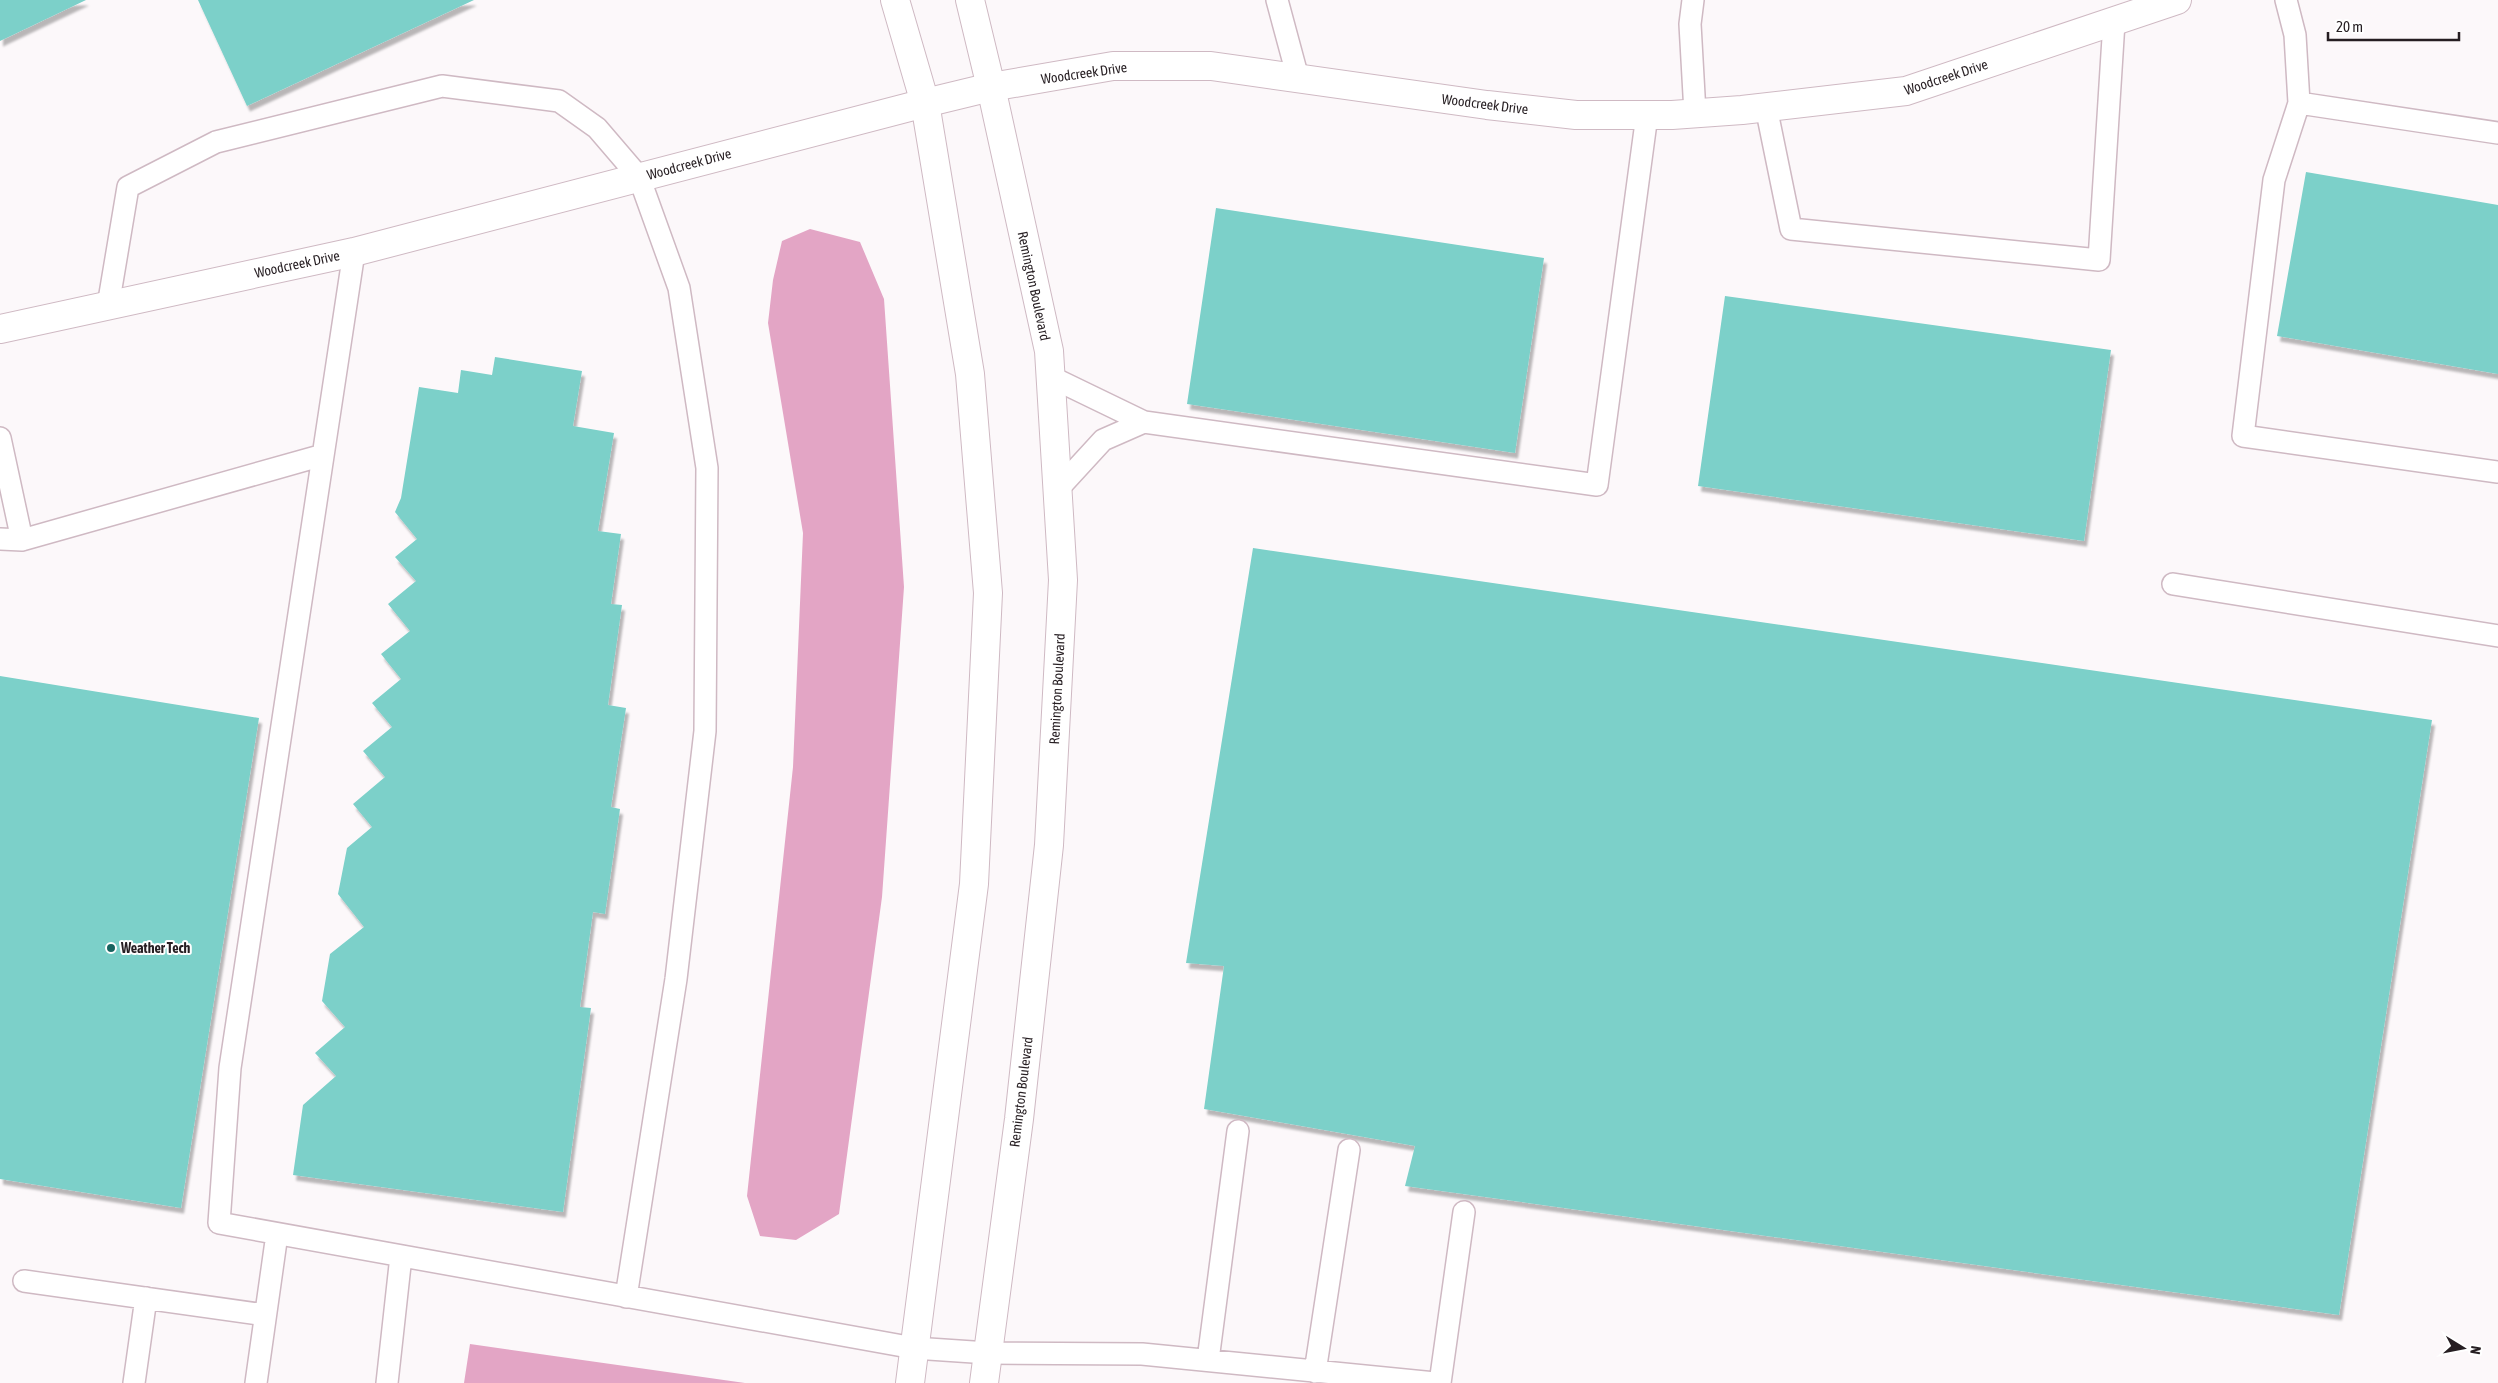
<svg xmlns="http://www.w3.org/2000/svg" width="2498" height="1383" font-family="'Asap Condensed',sans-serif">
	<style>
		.water { fill: #e3a5c5 }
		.building { fill: #7bd0c9; filter: url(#shadow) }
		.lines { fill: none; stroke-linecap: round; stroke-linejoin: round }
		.lane-casing { stroke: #cfb9c3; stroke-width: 24 }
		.street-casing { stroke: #cfb9c3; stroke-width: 30 }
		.secondary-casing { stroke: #cfb9c3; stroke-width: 30 }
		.lane { stroke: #fff; stroke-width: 21 }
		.street { stroke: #fff; stroke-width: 28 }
		.secondary { stroke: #fff; stroke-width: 28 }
		.poi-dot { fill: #176460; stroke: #fff; stroke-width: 2 }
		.labels { text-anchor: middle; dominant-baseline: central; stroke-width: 4; stroke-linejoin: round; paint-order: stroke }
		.street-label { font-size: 14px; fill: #261e22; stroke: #fff }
		.poi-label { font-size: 14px; font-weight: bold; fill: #261e22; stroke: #fff; text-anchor: start }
	</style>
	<defs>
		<filter id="shadow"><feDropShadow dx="3" dy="5.5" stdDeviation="1" flood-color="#0004"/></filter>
	</defs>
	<rect width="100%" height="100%" fill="#fcf8fa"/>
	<path class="water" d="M810,229L860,242L884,299L904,587L882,897L839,1214L796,1240L760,1236L747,1196L793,767L803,533L768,323L773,280L782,241Z
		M470,1344L745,1383H464Z"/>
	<path class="building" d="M0,0H86L0,41Z
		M198,0H474L247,106Z
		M2306,172L2498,205V374L2277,336Z
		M1216,208L1544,258L1515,453L1187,404Z
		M1725,296L2111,350L2084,541L1698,486Z
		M495,357L582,371L573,426L614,433L598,531L621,534L611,604L622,605L608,705L626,708L611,807L620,809L605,914L593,912L580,1007L591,1008L563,1212L293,1175L303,1105L336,1076L315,1053L345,1027L322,1001L330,954L364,927L338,894L347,848L372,827L353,804L385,777L363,751L392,727L372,703L401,679L381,654L410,631L388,604L416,581L395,557L417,539L395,512L401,498L419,387L458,393L461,370L492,375Z
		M1253,548L2432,720L2339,1315L1405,1186L1415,1146L1204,1109L1224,966L1186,963Z
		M0,676L259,718L181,1208L0,1179Z"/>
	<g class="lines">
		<g class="lane-casing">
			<path id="lane" d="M1277,0L1298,78
				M1693,0L1690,24L1695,113
				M2286,0L2295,35L2299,103L2274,180L2243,436L2498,472
				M2299,103L2498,133
				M1766,107L1791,229L2099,260L2114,22
				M354,252L230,1068L219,1223L914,1348L988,1353L1142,1354L1435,1383
				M108,306L128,187L216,142L442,86L559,101L597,128L639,177L679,288L707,468L705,731L676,979L626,1297
				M1051,377L1144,422L1103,440L1058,489
				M1144,422L1597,485L1647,115
				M0,438L22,540L323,455
				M0,539L22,540
				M2173,584L2498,636
				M24,1281L265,1315
				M1208,1360L1238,1131
				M1315,1372L1349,1150
				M134,1383L146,1298
				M256,1383L277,1234
				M387,1383L401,1256
				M1440,1383L1464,1212"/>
		</g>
		<g class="street-casing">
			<path id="street" d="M0,329L354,252L925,103L991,87L1113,66H1211L1487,105L1576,115H1672L1742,110L1906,91L2177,0"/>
		</g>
		<g class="secondary-casing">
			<path id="secondary" d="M895,0L925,103L970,374L988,593L974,884L910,1383
				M970,0L991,87L1049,351L1063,580L1049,845L1019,1119L984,1383"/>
		</g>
		<use href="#lane" class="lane"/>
		<use href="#street" class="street"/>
		<use href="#secondary" class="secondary"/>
	</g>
	<circle class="poi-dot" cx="111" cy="948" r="5"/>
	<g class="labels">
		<g class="street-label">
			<text transform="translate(1084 73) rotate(-8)">Woodcreek Drive</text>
			<text transform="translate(1946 77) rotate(-18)">Woodcreek Drive</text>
			<text transform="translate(1485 104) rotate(7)">Woodcreek Drive</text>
			<text transform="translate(689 164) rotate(-15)">Woodcreek Drive</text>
			<text transform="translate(297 264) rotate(-12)">Woodcreek Drive</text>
			<text transform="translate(1034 286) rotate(78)">Remington Boulevard</text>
			<text transform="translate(1057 689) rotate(-87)">Remington Boulevard</text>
			<text transform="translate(1021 1092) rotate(-83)">Remington Boulevard</text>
		</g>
		<g class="poi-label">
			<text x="121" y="948">Weather Tech</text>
		</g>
	</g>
	<g transform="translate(2463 1348) rotate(100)" stroke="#ffffff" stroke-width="4" paint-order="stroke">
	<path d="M0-4L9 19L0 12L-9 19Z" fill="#261e22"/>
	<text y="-8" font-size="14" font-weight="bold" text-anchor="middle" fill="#261e22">N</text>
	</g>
	<path d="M2328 32v8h131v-8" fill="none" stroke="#261e22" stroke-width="2.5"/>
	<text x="2336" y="32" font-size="15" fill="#261e22" stroke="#ffffff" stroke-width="4" paint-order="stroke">20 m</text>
</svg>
